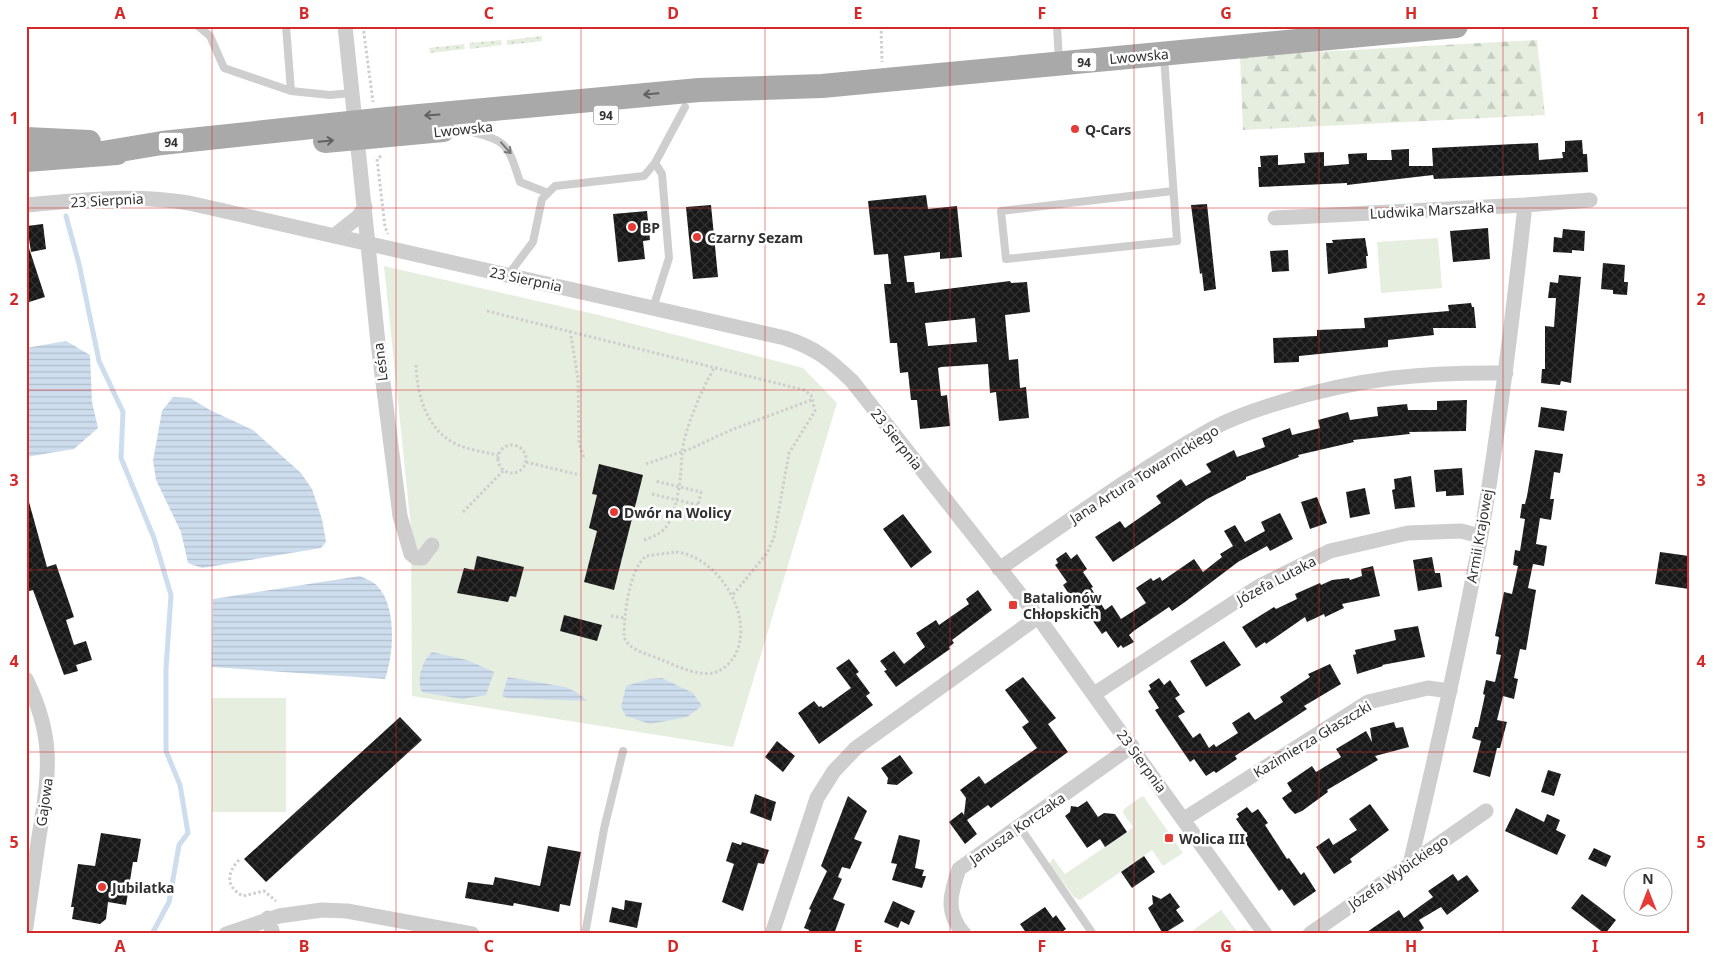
<svg xmlns="http://www.w3.org/2000/svg" width="1715" height="960" font-family="'Noto Sans',sans-serif">
	<style>
		.green { fill: #e6eee0 }
		.forest { fill: url(#forest-firs) }
		.garden { fill: url(#garden-dots) }
		.water { fill: url(#water-rules) }
		.lines { fill: none; stroke-linecap: round; stroke-linejoin: round }
		.stream { stroke: #cddded; stroke-width: 5 }
		.building { fill: url(#building-cross-hatch); fill-rule: evenodd }
		.path { stroke: #cecece; stroke-width: 3; stroke-dasharray: 2.5 2.5; stroke-linecap: butt }
		.service { stroke: #cecece; stroke-width: 8 }
		.minor { stroke: #cecece; stroke-width: 15 }
		.primary { stroke: #a9a9a9; stroke-width: 24 }
		.oneway { stroke: #616161 }
		.oneway2 { stroke: #787878 }
		.grid { fill: none; stroke: #d62828; stroke-width: 1; stroke-opacity: 0.55 }
		.poi-dot { fill: #e53b37; stroke: #fff; stroke-width: 2 }
		.labels { text-anchor: middle; dominant-baseline: central; stroke-width: 5; stroke-linejoin: round; paint-order: stroke }
		.shield { fill: #fff; stroke: #6f6f6f; stroke-width: 1 }
		.shield-label { font-size: 12px; font-weight: bold; fill: #313131 }
		.street-label { font-size: 14px; fill: #313131; stroke: #fff }
		.poi-label { font-size: 14px; font-weight: bold; fill: #313131; stroke: #fff; text-anchor: start }
		.neatline { fill: none; stroke: #d62828; stroke-width: 2 }
		.grid-label { font-size: 16px; text-anchor: middle; font-weight: bold; fill: #d62828 }
	</style>
	<defs>
		<pattern id="forest-firs" width="22" height="20" patternUnits="userSpaceOnUse" patternTransform="scale(1.25)"><rect width="22" height="20" fill="#e6eee0"/><path d="M5 1l3.5 6h-7zM16 11l3.5 6h-7z" fill="#c6cdc1"/></pattern>
		<pattern id="garden-dots" width="8" height="8" patternUnits="userSpaceOnUse" patternTransform="scale(1.25)"><rect width="8" height="8" fill="#e6eee0"/><path d="M2 2h.1M6 6h.1" fill="none" stroke="#c6cdc1" stroke-width="1.8" stroke-linecap="round"/></pattern>
		<pattern id="water-rules" width="6" height="5" patternUnits="userSpaceOnUse" patternTransform="scale(1.25)"><rect width="6" height="5" fill="#cddded"/><path d="M0 2.5h6" fill="none" stroke="#b0becc"/></pattern>
		<pattern id="building-cross-hatch" width="8" height="8" patternUnits="userSpaceOnUse" patternTransform="scale(1.25)"><rect width="8" height="8" fill="#181818"/><path d="M0 0l8 8M0 8l8-8" fill="none" stroke="#313131"/></pattern>
	</defs>
	<rect width="100%" height="100%" fill="#fff"/>
	<path class="green" d="M1438,238L1442,288L1381,293L1377,242Z
		M384,266L603,316L803,368L837,403L733,747L412,696L411,528Z
		M212,698H286V812H212Z
		M1142,796L1144,797L1183,853L1163,866L1152,850L1080,900L1074,897L1049,864L1053,858L1065,874L1127,832L1133,827L1123,813L1124,809Z
		M1221,910L1237,931L1246,929L1252,934H1188Z"/>
	<path class="forest" d="M1537,40L1545,115L1243,130L1240,56Z"/>
	<path class="garden" d="M542,36V41L507,45V40Z
		M501,40L502,45L470,49L469,43Z
		M464,44L465,49L430,53L429,48Z"/>
	<path class="water" d="M66,341L90,355L92,402L98,428L74,449L26,457V348Z
		M173,397L190,398L210,410L253,430L301,473L312,489L322,519L326,542L321,548L202,568L188,563L181,532L156,480L153,461L162,411Z
		M360,576C364,578 370,580 374,583C398,602 394,654 385,679L212,667L213,599Z
		M432,652L467,660L494,672L486,695L462,699L422,692C416,680 422,661 432,652Z
		M508,677L565,687L576,692L588,701L507,698L502,696Z
		M662,678L693,693L702,706L687,717L650,724L626,716L621,707L626,686L649,679Z"/>
	<g class="lines">
		<path class="stream" d="M66,216L79,264L99,361L123,412L121,458L154,538L171,595L166,669V751L180,785L188,833L179,845L169,902L152,934"/>
	</g>
	<path class="building" d="M1582,140L1583,154H1587L1588,172L1434,179L1433,175L1347,185V183L1259,187L1258,167H1261L1260,156L1278,155V165L1305,163L1304,153L1324,152V166L1349,164L1348,154L1367,153V160H1392L1391,150L1409,149V166H1433L1432,148L1538,143L1539,160L1563,158L1562,152H1565V141Z
		M926,195L928,209L957,206L962,257L940,259V252L904,256L907,282H914L915,293L1010,281L1011,283L1027,282L1030,312L1005,315L1009,360L1018,359L1020,388L1026,387L1029,418L999,421L996,392L990,393L988,364L941,367L938,368L941,396L947,395L950,426L920,429L917,400H911L908,372L900,373L897,343H890L884,284H891L888,254L874,255L868,201ZM975,318L977,342L928,346L925,323Z
		M1207,204L1216,289L1204,291L1202,273L1200,274L1191,205Z
		M711,205L718,277L693,279L686,207Z
		M647,211L650,240L643,241L645,259L618,262L613,214Z
		M43,224L46,249L31,252L27,226Z
		M1488,228L1490,259L1453,262L1450,231Z
		M1563,229L1585,231L1584,251L1572,250V253L1553,252L1554,237L1562,238Z
		M1365,238L1368,256H1366L1367,268L1328,274L1326,243H1333L1332,240Z
		M26,248H29L45,297L26,303Z
		M1288,250L1289,271L1272,272L1270,251Z
		M1603,263L1625,265L1624,282H1628L1627,295L1613,294V290L1601,289Z
		M1559,275L1581,277L1571,383L1561,381L1560,385L1541,383L1542,369H1545V326L1554,327L1556,298H1548L1550,282L1558,283Z
		M1471,303L1472,307H1474L1476,328H1433L1434,335L1388,340V347L1299,356V362L1274,363L1273,338L1317,336V330L1365,328L1364,318L1449,311L1448,305Z
		M1467,400L1466,431L1409,432L1410,434L1353,440L1354,442L1298,455L1299,457L1246,477V479L1207,499L1113,562L1095,537L1120,521L1125,528L1161,503L1156,496L1181,479L1186,486L1211,472L1206,464L1234,450L1237,457L1265,447L1262,438L1290,428L1292,435L1320,428L1318,420L1348,412L1350,420L1378,416L1377,407L1407,404L1408,410H1437V401Z
		M1541,407L1567,411L1564,431L1538,427Z
		M1535,450L1563,454L1560,473L1554,472L1550,499H1554L1551,520L1540,518L1536,544L1547,546L1544,566L1533,564L1528,588L1536,590L1526,650L1520,649L1514,678L1518,679L1514,699L1503,696L1497,720L1507,722L1500,748H1497L1490,777L1473,772L1481,741L1472,738L1475,727H1478L1485,695L1483,694L1486,680L1495,682L1501,655L1496,654L1499,637L1495,636L1504,592L1512,594L1518,566L1513,565L1515,550L1520,551L1525,519L1520,518L1522,504H1525L1527,496Z
		M599,464L643,475L614,590L584,582L597,531L589,528L597,495L592,494Z
		M1462,468L1464,495L1446,496V491L1436,492L1434,470Z
		M1411,476L1415,507L1395,509L1392,490L1395,489L1394,479Z
		M1365,488L1370,514L1350,518L1346,492Z
		M1317,497L1327,523L1310,529L1301,502Z
		M26,502H29L47,567L56,564L74,617L66,620L74,645L86,641L92,660L76,665L78,671L64,675L33,590L26,592Z
		M1280,513L1293,539L1270,551L1267,546L1238,562L1185,602L1172,611L1169,607L1135,630L1129,635L1134,642L1123,648L1121,645L1118,648L1106,631L1102,634L1081,604L1078,601L1075,603L1063,585L1067,582L1055,565L1058,563L1056,559L1066,552L1071,559L1077,554L1087,569L1083,572L1093,587L1091,588L1105,610L1112,605L1121,619L1146,603L1136,588L1151,578L1153,581L1160,577L1162,581L1194,559L1203,572L1222,557L1220,554L1233,546L1224,531L1235,525L1245,542L1265,531L1261,522Z
		M903,514L932,552L911,568L883,529Z
		M1660,552L1689,556V589L1655,584Z
		M477,556L524,567L516,597L510,596L508,602L457,593L464,568L474,570Z
		M1432,557L1435,573H1440L1442,587L1418,591L1413,560Z
		M1373,566L1380,596L1342,604L1344,608L1325,617L1324,614L1307,622L1305,617L1266,644L1265,642L1256,648L1242,627L1274,607L1276,609L1297,599L1295,594L1320,583L1321,585L1332,580L1349,578L1350,580L1362,576L1361,569Z
		M978,590L992,610L952,640L954,643L949,647L950,649L896,687L884,671L887,670L880,661L894,651L904,664L925,647L916,633L936,620L939,625L969,604L966,599Z
		M564,615L602,625L597,641L560,631Z
		M1418,626L1425,657L1382,665L1383,666L1357,674L1353,655L1356,654L1355,650L1396,640L1394,630Z
		M1224,641L1241,665L1206,687L1190,661Z
		M849,659L859,672L856,674L870,693L866,696L873,705L819,744L798,713L814,701L819,707L821,706L823,708L851,688L836,668Z
		M1330,664L1341,684L1304,706L1307,709L1235,756L1237,759L1216,773L1214,771L1206,776L1194,759L1190,762L1167,728L1155,710L1159,708L1148,691L1151,689L1149,685L1159,678L1164,685L1170,680L1180,695L1175,698L1185,712L1178,716L1193,738L1200,733L1209,748L1214,744L1216,747L1238,733L1232,723L1249,712L1255,720L1283,702L1280,697L1310,677L1308,674Z
		M1023,677L1056,718L1048,724L1068,752L991,808L988,805L967,820L977,834L965,844L949,822L962,812L964,815L966,798L960,790L979,776L985,784L1037,748L1022,727L1029,722L1005,690Z
		M400,717L422,740L266,882L244,859Z
		M1394,722L1396,728L1403,727L1409,747L1375,756L1378,760L1327,790L1328,792L1302,811L1295,814L1289,808L1282,798L1292,791L1287,783L1312,766L1316,772L1341,757L1336,749L1366,731L1372,742L1370,728Z
		M777,741L795,756L783,772L765,757Z
		M900,755L913,773L897,785L887,784L888,778L881,768Z
		M1548,770L1561,774L1554,796L1541,792Z
		M755,794L776,802L771,821L750,813Z
		M848,796L867,811L854,839L862,842L850,869L842,867L838,877L842,879L833,899L845,904L834,934H808L809,930L804,928L811,910L809,909L827,871L821,866Z
		M1087,801L1098,817L1104,813L1115,814L1127,832L1105,847L1100,839L1087,848L1065,816L1070,812L1071,806L1078,807Z
		M1370,804L1389,830L1350,859L1352,862L1334,874L1316,847L1329,838L1333,845L1357,830L1349,819Z
		M1247,807L1252,813L1258,809L1268,823L1265,825L1287,859L1289,858L1301,875L1304,872L1316,891L1294,906L1282,889L1279,891L1243,839L1248,836L1236,819L1239,817L1237,814Z
		M1516,808L1544,822L1547,814L1560,820L1556,830L1566,835L1557,855L1505,831Z
		M101,833L141,839L137,862H133L126,905L108,902L106,919L100,924L72,919L74,907H71L78,864L95,866Z
		M899,835L920,840L915,868L924,870L922,876H926L922,888L892,880L897,864L891,863Z
		M732,842L741,845L742,842L769,850L764,864L758,863L743,911L722,902L734,864L726,861Z
		M548,846L581,852L570,906L560,904L559,912L514,903L513,906L465,898L468,882L493,885L495,877L540,886Z
		M1594,848L1611,856L1606,867L1588,859Z
		M1144,856L1155,872L1132,888L1121,872Z
		M1453,874L1458,881L1467,875L1479,891L1447,915L1441,907L1419,920L1424,928L1417,934H1364L1399,910L1404,918L1433,897L1428,891Z
		M1170,893L1180,907L1176,910L1184,921L1163,934L1148,908L1153,904L1152,895L1161,899Z
		M1582,894L1616,920L1605,934L1571,908Z
		M625,900L642,903L637,928L609,922L612,907L624,910Z
		M893,901L915,911L909,925L901,921L898,928L884,922Z
		M1045,907L1053,918L1056,915L1066,929L1059,934H1027L1020,924Z"/>
	<g class="lines">
		<path class="path" d="M363,26L373,102
			M881,26L882,62
			M381,156L377,159L385,227L388,234
			M487,311L804,390L811,395L815,411L789,453L774,537L767,553L732,596
			M570,331L578,378L579,444L584,458
			M416,365C417,396 427,430 456,444C469,450 484,452 498,455
			M498 459a14 14 0 1 1 28 0a14 14 0 1 1-28 0Z
			M526,462L580,475
			M646,464L690,449L731,430L814,399
			M652,494L698,505
			M648,509L695,520L701,492L655,481
			M463,512L503,471
			M644,540C653,537 663,533 668,524C679,503 681,475 682,453C684,430 703,386 715,367
			M676,552C718,556 757,618 734,657C729,664 722,671 713,673C697,676 677,666 662,660C649,654 629,651 624,637C624,615 629,570 646,556Z
			M611,616L625,618
			M239,860C227,872 225,887 243,896L264,891L276,901"/>
		<path class="service" d="M198,26L210,36L224,68L291,91
			M286,26L291,91L330,95L352,93
			M1057,26L1059,62
			M1164,56L1177,241L1006,259L1001,211L1173,191
			M462,129C506,142 506,138 520,182L548,193
			M508,275L533,242L542,199L555,186L644,176L655,163L685,107
			M653,308L669,258L662,174L655,163
			M1019,826L1093,934
			M585,934L604,829L623,751"/>
		<path class="minor" d="M345,26L355,122
			M357,138L378,343L400,516L411,554L416,558H422L432,545
			M26,205C83,200 132,194 189,203L785,338C816,348 830,360 852,381L1038,617L1265,934
			M1275,218L1525,205L1590,200
			M334,236L358,217L365,207
			M999,569C1066,523 1137,471 1208,431C1229,419 1255,410 1278,403C1357,378 1424,372 1506,373
			M26,679C57,741 48,779 38,843C34,871 30,899 26,927
			M1094,694L1258,587L1330,551L1408,533L1461,531L1480,536
			M1184,819L1368,702L1428,688L1450,691
			M1410,864C1436,755 1461,645 1481,535C1500,425 1513,315 1525,205
			M268,918L273,934
			M226,934L279,916L322,910L347,911L472,934
			M772,934L817,798L834,771L856,748L1038,617
			M964,934C945,912 950,894 959,869L1132,746
			M1310,934L1486,811"/>
		<path class="primary" d="M26,139L89,142
			M325,141L443,130
			M102,153L162,143L387,119L699,90L822,86L1456,26
			M26,160L117,153"/>
	</g>
	<defs><path id="oneway-shaft" d="M-6 0H5M1.5-3L5.5 0L1.5 3" fill="none" stroke-width="1.6" stroke-linecap="round" stroke-linejoin="round" transform="scale(1.25)"/></defs>
	<g class="oneway">
		<use href="#oneway-shaft" transform="translate(651 94) rotate(175)"/>
		<use href="#oneway-shaft" transform="translate(432 115) rotate(176)"/>
		<use href="#oneway-shaft" transform="translate(326 141) rotate(-5)"/>
	</g>
	<use class="oneway2" href="#oneway-shaft" transform="translate(506 148) rotate(48)"/>
	<path class="grid" d="M212,26V934M396,26V934M581,26V934M765,26V934M950,26V934M1134,26V934M1319,26V934M1503,26V934M26,208H1689M26,390H1689M26,570H1689M26,752H1689"/>
	<g class="poi-dot">
		<circle cx="1075" cy="129" r="5"/>
		<circle cx="632" cy="227" r="5"/>
		<circle cx="697" cy="237" r="5"/>
		<circle cx="614" cy="512" r="5"/>
		<rect x="1008" y="600" width="10" height="10" rx="2.5"/>
		<rect x="1164" y="833" width="10" height="10" rx="2.5"/>
		<circle cx="102" cy="887" r="5"/>
	</g>
	<g class="labels">
		<g class="shield">
			<rect x="1071.5" y="52.5" width="25" height="19" rx="4"/>
			<rect x="593.5" y="105.5" width="25" height="19" rx="4"/>
			<rect x="158.5" y="132.5" width="25" height="19" rx="4"/>
		</g>
		<g class="shield-label">
			<text x="1084" y="62">94</text>
			<text x="606" y="115">94</text>
			<text x="171" y="142">94</text>
		</g>
		<g class="street-label">
			<text transform="translate(1139 56) rotate(-5)">Lwowska</text>
			<text transform="translate(463 129) rotate(-6)">Lwowska</text>
			<text transform="translate(107 200) rotate(-3)">23 Sierpnia</text>
			<text transform="translate(1432 210) rotate(-3)">Ludwika Marszałka</text>
			<text transform="translate(526 279) rotate(12)">23 Sierpnia</text>
			<text transform="translate(380 362) rotate(-97)">Leśna</text>
			<text transform="translate(897 439) rotate(52)">23 Sierpnia</text>
			<text transform="translate(1144 474) rotate(-32)">Jana Artura Towarnickiego</text>
			<text transform="translate(1479 536) rotate(-80)">Armii Krajowej</text>
			<text transform="translate(1276 580) rotate(-28)">Józefa Lutaka</text>
			<text transform="translate(1312 739) rotate(-31)">Kazimierza Głaszczki</text>
			<text transform="translate(1142 761) rotate(54)">23 Sierpnia</text>
			<text transform="translate(44 802) rotate(-82)">Gajowa</text>
			<text transform="translate(1017 828) rotate(-35)">Janusza Korczaka</text>
			<text transform="translate(1398 872) rotate(-35)">Józefa Wybickiego</text>
		</g>
		<g class="poi-label">
			<text x="1085" y="129">Q-Cars</text>
			<text x="642" y="227">BP</text>
			<text x="707" y="237">Czarny Sezam</text>
			<text x="624" y="512">Dwór na Wolicy</text>
			<text x="1023" y="597">Batalionów<tspan x="1023" dy="16">Chłopskich</tspan></text>
			<text x="1179" y="838">Wolica III</text>
			<text x="112" y="887">Jubilatka</text>
		</g>
	</g>
	<rect width="1715" height="960" fill="none" stroke="#ffffff" stroke-width="55"/>
	<g transform="translate(1648 892)"><circle r="24" fill="#ffffff" stroke="#adadad"/>
	<path d="M0-4L9 19L0 12L-9 19Z" fill="#e53b37"/>
	<text y="-8" font-size="14" font-weight="bold" text-anchor="middle" fill="#313131">N</text>
	</g>
	<rect x="28" y="28" width="1660" height="904" class="neatline"/>
	<g class="grid-label">
		<text x="120" y="19">A</text>
		<text x="304" y="19">B</text>
		<text x="489" y="19">C</text>
		<text x="673" y="19">D</text>
		<text x="858" y="19">E</text>
		<text x="1042" y="19">F</text>
		<text x="1226" y="19">G</text>
		<text x="1411" y="19">H</text>
		<text x="1595" y="19">I</text>
		<text x="14" y="124">1</text>
		<text x="1701" y="124">1</text>
		<text x="14" y="305">2</text>
		<text x="1701" y="305">2</text>
		<text x="14" y="486">3</text>
		<text x="1701" y="486">3</text>
		<text x="14" y="667">4</text>
		<text x="1701" y="667">4</text>
		<text x="14" y="848">5</text>
		<text x="1701" y="848">5</text>
		<text x="120" y="952">A</text>
		<text x="304" y="952">B</text>
		<text x="489" y="952">C</text>
		<text x="673" y="952">D</text>
		<text x="858" y="952">E</text>
		<text x="1042" y="952">F</text>
		<text x="1226" y="952">G</text>
		<text x="1411" y="952">H</text>
		<text x="1595" y="952">I</text>
	</g>
</svg>
